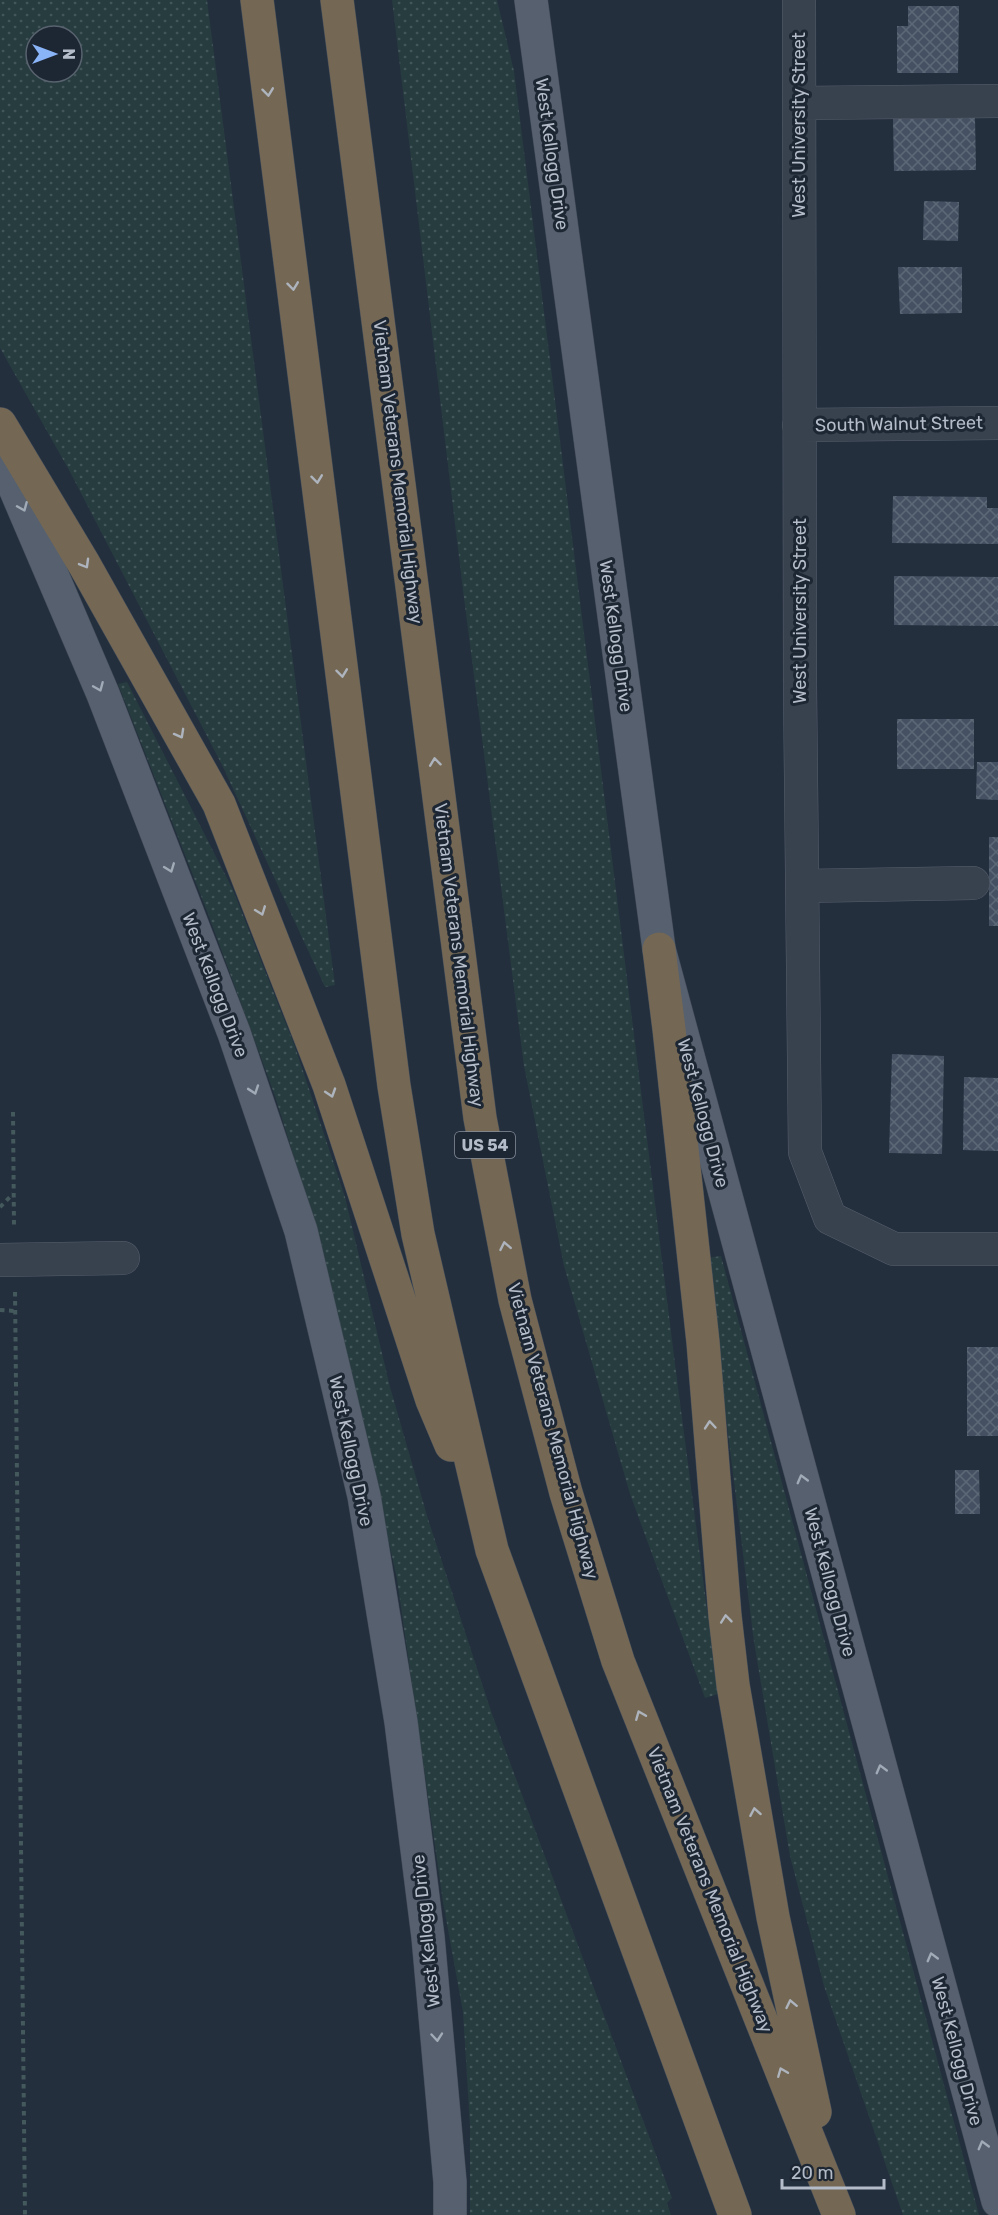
<svg xmlns="http://www.w3.org/2000/svg" width="998" height="2215" font-family="Rubik,sans-serif">
	<style>
		.grass { fill: url(#grass-dots); fill-rule: evenodd }
		.building { fill: url(#building-cross-hatch) }
		.lines { fill: none; stroke-linecap: round; stroke-linejoin: round }
		.minor-casing { stroke: #565f6c; stroke-width: 34 }
		.major-casing { stroke: #414a57; stroke-width: 34 }
		.highway-casing { stroke: #434c59; stroke-width: 34 }
		.path { stroke: #44595c; stroke-width: 4; stroke-dasharray: 4.5 4.5; stroke-linecap: butt }
		.minor { stroke: #38414e; stroke-width: 33 }
		.major { stroke: #56606e; stroke-width: 33 }
		.highway { stroke: #746855; stroke-width: 33 }
		.oneway { stroke: #aeb4bd }
		.oneway2 { stroke: #a1aab7 }
		.labels { text-anchor: middle; dominant-baseline: central; stroke-width: 6; stroke-linejoin: round; paint-order: stroke }
		.shield { fill: #1d2633; stroke: #878f9c; stroke-width: 1.5 }
		.shield-label { font-size: 16px; font-weight: bold; fill: #b4bcc9 }
		.street-label { font-size: 18px; fill: #b4bcc9; stroke: #1d2633 }
	</style>
	<defs>
		<pattern id="grass-dots" width="8" height="8" patternUnits="userSpaceOnUse" patternTransform="scale(1.5)"><rect width="8" height="8" fill="#263c3f"/><path d="M2 2h.1M6 6h.1" fill="none" stroke="#435659" stroke-width="1.8" stroke-linecap="round"/></pattern>
		<pattern id="building-cross-hatch" width="8" height="8" patternUnits="userSpaceOnUse" patternTransform="scale(1.5)"><rect width="8" height="8" fill="#455162"/><path d="M0 0l8 8M0 8l8-8" fill="none" stroke="#5d6877"/></pattern>
	</defs>
	<rect width="100%" height="100%" fill="#242f3e"/>
	<path class="grass" d="M0,0H207L335,985L325,987L222,765L69,470L0,348ZM36,36H72V72H36Z
		M392,0H497L514,71L675,1364L718,1694L705,1698L630,1494L564,1266L524,1066L463,590Z
		M127,682L233,890L294,1044L345,1197L390,1387L428,1519L492,1714L672,2198L667,2203L671,2215H470V2126L463,2012L443,1902L397,1579L362,1418L318,1235L275,1096L207,911L118,684Z
		M721,1256L979,2215H903L824,1986L790,1856L754,1642L706,1258Z"/>
	<path class="building" d="M908,6H959L958,73H897V26H908Z
		M975,118L976,170L894,171L893,119Z
		M924,201L959,202L958,241L923,240Z
		M898,267H962V313L900,314Z
		M893,496L987,497V508H998V544L892,543Z
		M894,576L998,577V626L894,625Z
		M897,719H974V769H897Z
		M977,762H998V800L976,799Z
		M989,837H998V926H989Z
		M892,1054L944,1056L942,1154L889,1153Z
		M964,1077L998,1078V1151L963,1150Z
		M967,1347H998V1436H967Z
		M955,1470H979L980,1514H955Z"/>
	<g class="lines">
		<g class="minor-casing">
			<path id="minor" d="M799,0L800,686L805,1152L830,1218L894,1249H998
				M799,103L998,101
				M799,425L998,423
				M802,886L973,883
				M0,1260L123,1258"/>
		</g>
		<g class="major-casing">
			<path id="major" d="M531,0L659,949L998,2201
				M0,453L103,694L234,1033L301,1231L364,1496L401,1722L428,1937L450,2182V2215"/>
		</g>
		<g class="highway-casing">
			<path id="highway" d="M257,0L394,1086L418,1234L492,1550L735,2215
				M337,0L480,1118L515,1300L566,1493L618,1661L839,2215
				M0,424L84,564L219,804L329,1085L432,1400L451,1445
				M659,949L669,1029L703,1342L725,1616L733,1685L773,1917L815,2112"/>
		</g>
		<path class="path" d="M13,1112L14,1227
			M0,1207L13,1194
			M15,1292L25,2215
			M0,1310L15,1311"/>
		<use href="#minor" class="minor"/>
		<use href="#major" class="major"/>
		<use href="#highway" class="highway"/>
	</g>
	<defs><path id="oneway-chevron" d="M-2-3.5L2.5 0L-2 3.5" fill="none" stroke-width="1.6" stroke-linecap="round" stroke-linejoin="round" transform="scale(1.5)"/></defs>
	<g class="oneway">
		<use href="#oneway-chevron" transform="translate(268 92) rotate(83)"/>
		<use href="#oneway-chevron" transform="translate(293 286) rotate(83)"/>
		<use href="#oneway-chevron" transform="translate(317 479) rotate(83)"/>
		<use href="#oneway-chevron" transform="translate(85 564) rotate(60)"/>
		<use href="#oneway-chevron" transform="translate(342 673) rotate(83)"/>
		<use href="#oneway-chevron" transform="translate(180 734) rotate(61)"/>
		<use href="#oneway-chevron" transform="translate(435 762) rotate(-97)"/>
		<use href="#oneway-chevron" transform="translate(261 911) rotate(69)"/>
		<use href="#oneway-chevron" transform="translate(331 1093) rotate(72)"/>
		<use href="#oneway-chevron" transform="translate(505 1246) rotate(-101)"/>
		<use href="#oneway-chevron" transform="translate(710 1425) rotate(-95)"/>
		<use href="#oneway-chevron" transform="translate(726 1619) rotate(-96)"/>
		<use href="#oneway-chevron" transform="translate(640 1715) rotate(-112)"/>
		<use href="#oneway-chevron" transform="translate(755 1812) rotate(-100)"/>
		<use href="#oneway-chevron" transform="translate(791 2004) rotate(-102)"/>
		<use href="#oneway-chevron" transform="translate(782 2072) rotate(-112)"/>
	</g>
	<g class="oneway2">
		<use href="#oneway-chevron" transform="translate(23 507) rotate(67)"/>
		<use href="#oneway-chevron" transform="translate(99 687) rotate(67)"/>
		<use href="#oneway-chevron" transform="translate(170 868) rotate(69)"/>
		<use href="#oneway-chevron" transform="translate(254 1090) rotate(71)"/>
		<use href="#oneway-chevron" transform="translate(802 1479) rotate(-105)"/>
		<use href="#oneway-chevron" transform="translate(881 1769) rotate(-105)"/>
		<use href="#oneway-chevron" transform="translate(932 1957) rotate(-105)"/>
		<use href="#oneway-chevron" transform="translate(437 2037) rotate(85)"/>
		<use href="#oneway-chevron" transform="translate(983 2145) rotate(-105)"/>
	</g>
	<g class="labels">
		<rect class="shield" x="455" y="1132" width="60" height="26" rx="4.5"/>
		<g class="shield-label">
			<text x="485" y="1145">US 54</text>
		</g>
		<g class="street-label">
			<text transform="translate(799 125) rotate(-90)">West University Street</text>
			<text transform="translate(552 154) rotate(82)">West Kellogg Drive</text>
			<text transform="translate(899 424) rotate(-1)">South Walnut Street</text>
			<text transform="translate(398 472) rotate(83)">Vietnam Veterans Memorial Highway</text>
			<text transform="translate(800 611) rotate(-90)">West University Street</text>
			<text transform="translate(616 636) rotate(82)">West Kellogg Drive</text>
			<text transform="translate(459 955) rotate(83)">Vietnam Veterans Memorial Highway</text>
			<text transform="translate(215 985) rotate(69)">West Kellogg Drive</text>
			<text transform="translate(703 1113) rotate(75)">West Kellogg Drive</text>
			<text transform="translate(553 1431) rotate(75)">Vietnam Veterans Memorial Highway</text>
			<text transform="translate(351 1451) rotate(78)">West Kellogg Drive</text>
			<text transform="translate(830 1582) rotate(75)">West Kellogg Drive</text>
			<text transform="translate(710 1890) rotate(68)">Vietnam Veterans Memorial Highway</text>
			<text transform="translate(426 1931) rotate(-96)">West Kellogg Drive</text>
			<text transform="translate(957 2051) rotate(75)">West Kellogg Drive</text>
		</g>
	</g>
	<g transform="translate(54 54) rotate(90)"><circle r="28" fill="#1d2633" stroke="#59626f" stroke-width="1.5"/>
	<path d="M0-4.5L10 22L0 15L-10 22Z" fill="#8ab4f8"/>
	<text y="-9" font-size="16" font-weight="bold" text-anchor="middle" fill="#b4bcc9">N</text>
	</g>
	<path d="M782 2179v9h102v-9" fill="none" stroke="#b4bcc9" stroke-width="3"/>
	<text x="791" y="2179" font-size="18" fill="#b4bcc9" stroke="#1d2633" stroke-width="4.5" paint-order="stroke">20 m</text>
</svg>
